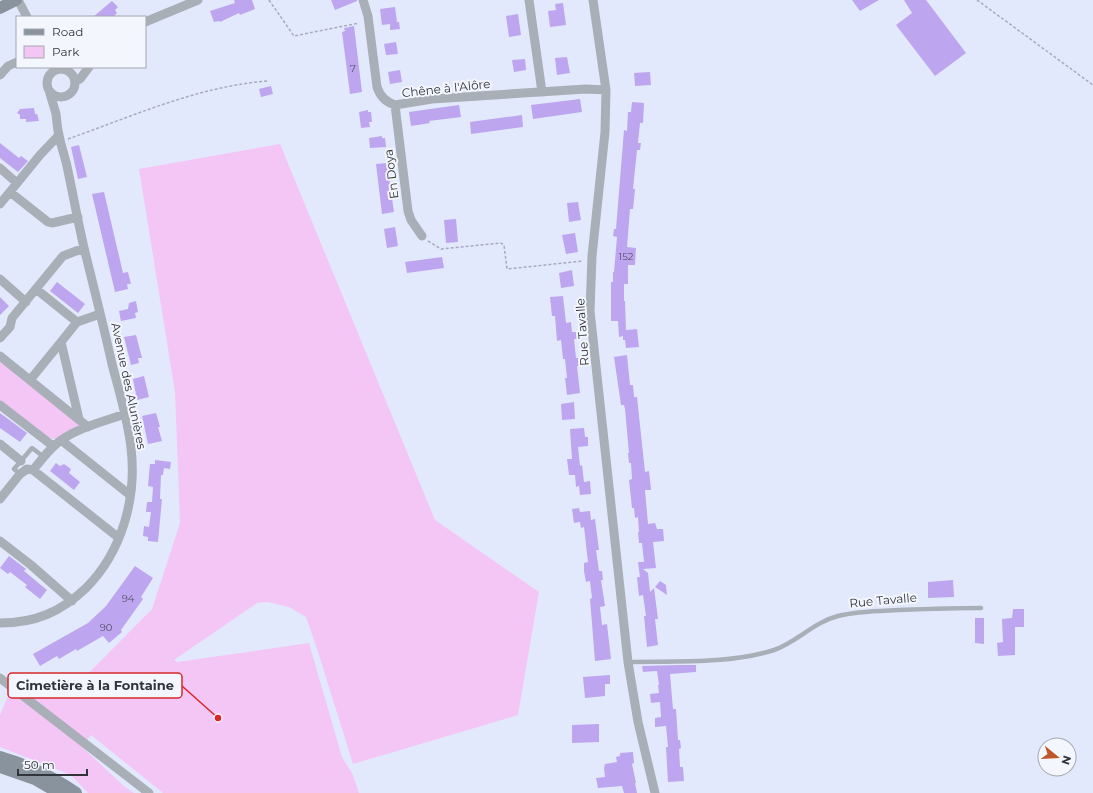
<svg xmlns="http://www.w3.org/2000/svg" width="1093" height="793" font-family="Montserrat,sans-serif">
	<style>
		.green { fill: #f3c6f5 }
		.building { fill: #bda5ef }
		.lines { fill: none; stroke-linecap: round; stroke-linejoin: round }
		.path { stroke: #a7acbb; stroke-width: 1.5; stroke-dasharray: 3 2; stroke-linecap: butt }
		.lane { stroke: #a9afb6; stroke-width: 4.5 }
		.street { stroke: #a9afb6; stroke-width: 9 }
		.secondary { stroke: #89939d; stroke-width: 12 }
		.labels { text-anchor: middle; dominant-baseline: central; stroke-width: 4; stroke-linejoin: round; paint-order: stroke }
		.number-label { font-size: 10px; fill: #545068 }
		.street-label { font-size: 12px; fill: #31343b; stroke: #f4f6fe }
		.leader { fill: none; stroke: #d62828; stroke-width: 1.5 }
		.callout-dot { fill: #d62828; stroke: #f4f6fe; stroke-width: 1.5 }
		.callout { fill: #f4f6fe; stroke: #d62828; stroke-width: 1.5 }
		.callout-label { font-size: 13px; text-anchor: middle; font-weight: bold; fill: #31343b }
	</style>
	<rect width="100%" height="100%" fill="#e3e9fc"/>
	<path class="green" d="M280,144L435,520L539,592L518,715L353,764L317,649L306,617L289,607L268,602L257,603L174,660L177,662L309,643L342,757L353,775L359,793H163L91,735L82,747L125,787L134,793H88L71,775L0,747V715L17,675L68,694L152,609L180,523L175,392L139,169Z
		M0,361L79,424V427L56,439L48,438L0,401Z"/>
	<path class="building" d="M234,0H252L255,9L240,15L239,13L220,22L219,21L214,22L210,11L235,3Z
		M331,0H357V1L335,10Z
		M852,0H879L860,11Z
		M904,0H926L966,53L935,76L896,25L912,13Z
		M112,1L118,7L115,10L117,13L113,17H93Z
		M563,3L566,25L550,27L548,11L556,10L555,4Z
		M395,7L397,22H399L400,29L390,30V24L382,25L380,9Z
		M518,14L521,35L509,37L506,16Z
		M354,26L362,92L350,94L342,32L345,31L344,28Z
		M396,42L398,54L386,55L384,44Z
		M567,57L570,73L557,75L555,58Z
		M525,59L526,70L514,72L512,60Z
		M400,70L402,82L390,84L388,72Z
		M650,72L651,85L635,86L634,73Z
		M271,86L273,94L261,97L259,89Z
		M580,99L582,112L533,119L531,105Z
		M632,102L644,103L643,123H640L638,143H641L640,150H637L633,189H635L633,209H630L627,247L636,248L635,265H628V284H624V301H625L626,330L637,329L639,347L626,348L625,340H623V336L619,337L618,321H611V282H613V272H614L617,237L613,236L614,229H616L624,130L627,131L628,112H631Z
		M459,105L461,117L429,121L430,123L411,126L409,112Z
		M34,108L35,114H37L39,121L26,122V119H20V115L17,113L20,109Z
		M368,110V112H371L372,122H369L370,127L361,128L359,112Z
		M522,115L523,127L471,134L470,122Z
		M382,136V138H385L386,147L370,148L369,138Z
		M0,143L19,158L21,156L28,161L18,172L0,158Z
		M79,145L87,177L78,179L71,147Z
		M387,163L394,212L382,214L376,164Z
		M104,192L123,273L128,272L131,284H127L128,289L115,292L92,194Z
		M578,202L581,220L569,222L567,203Z
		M456,219L458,242L446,243L444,220Z
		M395,227L398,246L387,248L384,229Z
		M575,233L578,252L566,254L562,235Z
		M442,257L444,268L407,273L405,262Z
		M572,270L574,286L561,288L559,273Z
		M57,282L85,304L78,313L50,291Z
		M563,296L566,323L571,322L572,332H576L577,339H574L576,358H578L579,366H577L580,393L567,395L565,378H567L565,359H563L561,340L557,341L555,316H552L550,297Z
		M0,297L9,306L0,315Z
		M136,301L138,312L135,313L136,318L121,321L119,311L128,309L129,303Z
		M136,335L142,358H138L139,363L131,365L124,337Z
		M627,355L630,385H633L634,397H637L645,472L649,471L651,490H645L648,524L655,523L657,529H663L664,541L653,542L656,568L643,569L648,573L650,592L654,588L658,619H655L658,645L647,647L644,616H646L643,595L639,596L637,577H640L638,562H644L642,543H639L638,532H639L638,517L635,518L634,508H632L629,480L632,479L631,463H629L628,453H629L625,409L624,405H621L614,357Z
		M144,376L149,397L137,400L133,379Z
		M574,402L575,419L562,420L561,404Z
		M0,413L27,433L20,442L0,428Z
		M156,413L160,427H158L162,441L148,444L142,416Z
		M584,428L585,437H588V446L578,447L580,466L582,465L584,482L590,481L591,494L580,495L579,486L576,487L575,475H569L567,459H572L570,429Z
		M155,460L171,462L170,469L164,468L163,475H161L160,499H162L158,542L148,541V537L143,536L144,526L149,527L151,512H146L147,502H152L153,487L148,486L150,464H155Z
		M56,463L60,466L64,464L71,469L69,473L80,482L74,490L50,471Z
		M579,508L580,512L590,511L591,520L595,519L599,550H596L599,571H602L603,580H601L605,606L600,607L602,625L607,624L611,659L595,661L590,599L592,598L590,581L586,582L584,571V563L588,562L584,527L581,528L580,522L574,523L572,509Z
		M9,556L26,569L24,571L47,590L40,599L25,587L27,585L10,572L8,574L0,568Z
		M135,566L153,578L141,597L143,599L121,630L122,632L109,643L103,636L77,651L76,649L59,659L57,656L40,666L33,654L88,623L106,606Z
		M953,580L954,597L928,598V582Z
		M660,581L666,585L667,595L655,587Z
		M1013,609H1024V627H1015V655L998,656L997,643L1003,642L1002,619L1012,618Z
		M975,618H984V644L975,643Z
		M681,665H696V672L670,674L673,709H676L678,740H680L681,748L679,749L680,767H683L684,781L668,782L666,747H668L666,726L655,727V718L661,717L660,702L651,703L650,694L659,693L658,685H659L657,671L643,672L642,666Z
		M610,675V684H605V696L585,698L583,677Z
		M599,724V742L572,743V725Z
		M633,752L634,763L632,764L636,783H635L637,793H624L622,786L598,788L596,778L605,777L604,768L605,764L617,762L616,757L620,756V753Z"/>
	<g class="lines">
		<path class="path" d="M269,0L294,36L359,23
			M977,0L1093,85
			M68,139C133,116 199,86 268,81
			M428,241L441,249L501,243L504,245L507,269L583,261"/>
		<path class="lane" d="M20,474L14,469L32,448L44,457
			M628,662C674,661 731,664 774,650C797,642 814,622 838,616C858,611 878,611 899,610C926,609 953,608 981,608"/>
		<path class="street" d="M18,0L27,17
			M363,0L368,16L377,87C380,96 385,102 395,105L432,99L586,89L606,90
			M529,0L542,92
			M593,0L606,90L605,132L592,256L590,311L628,662L638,722L655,793
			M145,22L198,0
			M47 83a14 14 0 1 1 28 0a14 14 0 1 1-28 0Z
			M0,75L8,66L17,62
			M75,81L80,79L89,67
			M395,105L408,211L411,220L422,236
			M0,168L17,183
			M10,192L48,222L52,223L78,217
			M0,204L40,155L59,135
			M0,279L26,302
			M36,289L77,322
			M0,338L10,327L12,318L63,256L84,248
			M0,356L88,427
			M30,380L61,342
			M0,405L53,446
			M79,419L61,342L77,322L100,314
			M61,440L130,495
			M0,444L21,461
			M33,470L119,538
			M33,470C40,462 46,453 54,446C70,430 104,421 125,414
			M0,499L20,474L27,469L33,470
			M0,541L31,565L72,601
			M0,623C35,623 61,612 86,588C122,552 137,498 131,448C128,420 119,391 112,364C104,328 95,292 86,256C79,228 74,199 68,171C66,159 61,147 59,135C57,128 57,121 56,114C54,106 51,98 49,90
			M0,678L149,793"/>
		<path class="secondary" d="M0,8L16,0
			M0,757C28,765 52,776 76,793
			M0,767L35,779L59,793"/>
	</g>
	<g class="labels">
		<g class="number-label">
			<text x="353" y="68">7</text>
			<text x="626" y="256">152</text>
			<text x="128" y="598">94</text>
			<text x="106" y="627">90</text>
		</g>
		<g class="street-label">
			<text transform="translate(446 88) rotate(-6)">Chêne à l'Alôre</text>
			<text transform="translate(391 174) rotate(-97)">En Doya</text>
			<text transform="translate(582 332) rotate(-94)">Rue Tavalle</text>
			<text transform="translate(129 386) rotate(78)">Avenue des Alunières</text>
			<text transform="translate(883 600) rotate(-5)">Rue Tavalle</text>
		</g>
	</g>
	<path class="leader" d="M218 718L182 686"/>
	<circle class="callout-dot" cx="218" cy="718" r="4"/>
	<rect class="callout" x="8" y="673" width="174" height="25" rx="4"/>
	<g class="callout-label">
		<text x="95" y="690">Cimetière à la Fontaine</text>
	</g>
	<rect x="16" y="16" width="130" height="52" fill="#f4f6fe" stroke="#a6a8b0"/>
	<rect x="24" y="29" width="20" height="6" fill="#89939d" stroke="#a6a8b0"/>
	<text x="52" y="36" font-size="12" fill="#31343b">Road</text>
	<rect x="24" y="46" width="20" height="12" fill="#f3c6f5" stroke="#a6a8b0"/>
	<text x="52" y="56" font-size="12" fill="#31343b">Park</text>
	<g transform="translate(1057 757) rotate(108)"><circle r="19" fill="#f4f6fe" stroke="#a6a8b0"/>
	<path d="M0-3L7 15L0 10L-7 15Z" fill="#bd562b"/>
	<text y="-6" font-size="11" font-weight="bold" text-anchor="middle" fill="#31343b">N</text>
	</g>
	<path d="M18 769v6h69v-6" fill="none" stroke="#31343b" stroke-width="2"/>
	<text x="24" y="769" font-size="12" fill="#31343b" stroke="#f4f6fe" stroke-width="3" paint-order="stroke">50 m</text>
</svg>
